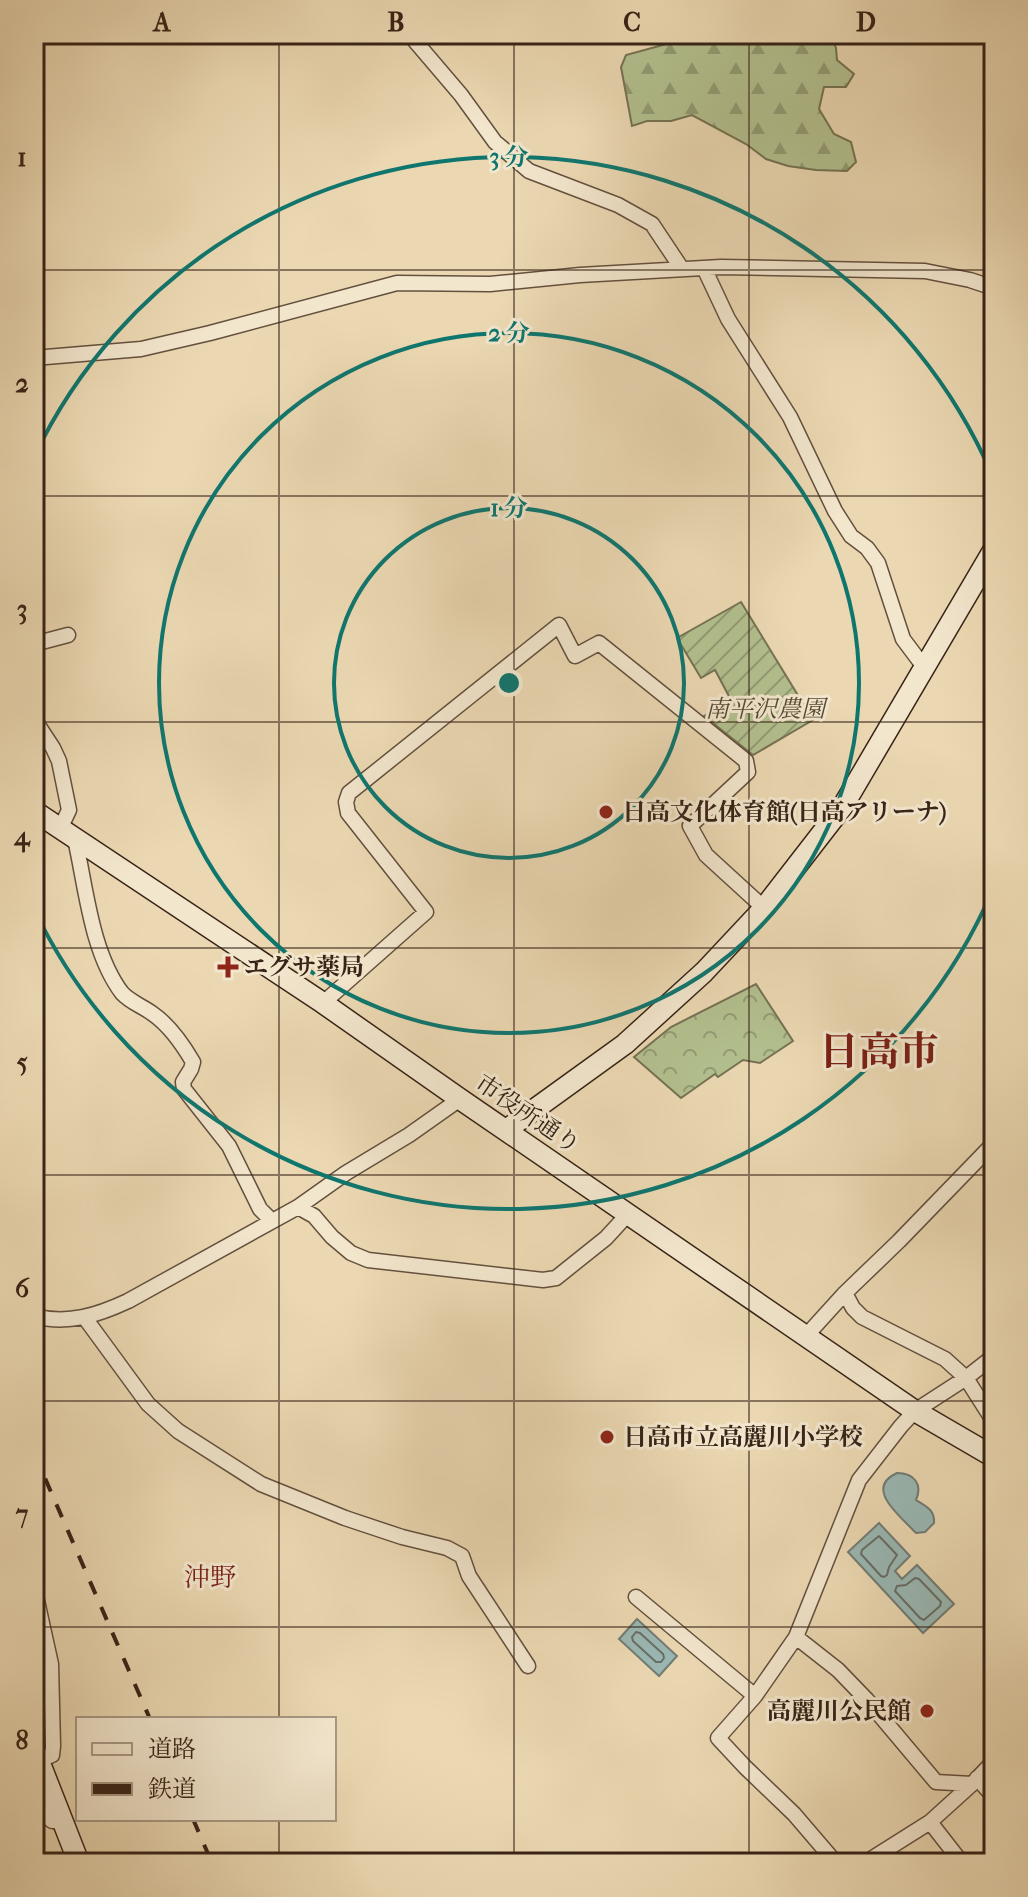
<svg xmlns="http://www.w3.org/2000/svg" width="1028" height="1897" font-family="'IM FELL French Canon','Noto Serif JP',serif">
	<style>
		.forest { fill: url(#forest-firs); stroke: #757253; stroke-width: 2 }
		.park { fill: url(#park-crowns); stroke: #757253; stroke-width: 2 }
		.garden { fill: url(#garden-furrows); stroke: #757253; stroke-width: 2 }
		.water { fill: #9ab8b4; stroke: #727c75; stroke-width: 2 }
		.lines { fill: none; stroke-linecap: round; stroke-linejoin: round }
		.shore { stroke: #686e66; stroke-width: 2 }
		.street-casing { stroke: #64503e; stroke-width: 17 }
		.secondary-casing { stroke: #372317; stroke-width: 23 }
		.street { stroke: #f2e6cd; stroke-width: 14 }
		.secondary { stroke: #f2e6cd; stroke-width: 20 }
		.rail { stroke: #372317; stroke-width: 4; stroke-dasharray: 14 14; stroke-linecap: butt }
		.grid { fill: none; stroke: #372317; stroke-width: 2; stroke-opacity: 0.55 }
		.ring { fill: none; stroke: #0f766e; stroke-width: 4 }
		.poi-dot { fill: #8f2418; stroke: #f2e6cd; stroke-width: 3 }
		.labels { text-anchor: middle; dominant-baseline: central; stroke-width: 6; stroke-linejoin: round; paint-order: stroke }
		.park-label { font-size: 24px; font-style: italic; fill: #564a35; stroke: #f2e6cd }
		.poi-label { font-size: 24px; font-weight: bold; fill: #372317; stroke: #f2e6cd; text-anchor: start }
		.street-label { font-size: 24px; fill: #372317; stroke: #f2e6cd }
		.neighbourhood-label { font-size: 26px; fill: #7a1f14; stroke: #f2e6cd }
		.town-label { font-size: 40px; font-weight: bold; fill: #7a1f14; stroke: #f2e6cd }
		.centre { fill: #0f766e; stroke: #f2e6cd; stroke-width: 4 }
		.ring-label { font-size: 24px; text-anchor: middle; font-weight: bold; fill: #0f766e; stroke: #f2e6cd; stroke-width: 6; stroke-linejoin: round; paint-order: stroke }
		.neatline { fill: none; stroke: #372317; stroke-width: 3 }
		.grid-label { font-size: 26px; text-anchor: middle; font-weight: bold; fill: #372317 }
	</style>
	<defs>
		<pattern id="forest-firs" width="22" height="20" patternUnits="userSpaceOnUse" patternTransform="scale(2)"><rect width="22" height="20" fill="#b3c08f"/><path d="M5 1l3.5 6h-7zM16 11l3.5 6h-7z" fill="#929c74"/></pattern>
		<pattern id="park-crowns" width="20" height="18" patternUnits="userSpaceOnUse" patternTransform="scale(2)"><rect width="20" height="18" fill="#b3c08f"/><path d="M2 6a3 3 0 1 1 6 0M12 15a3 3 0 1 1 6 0" fill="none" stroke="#929c74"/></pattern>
		<pattern id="garden-furrows" width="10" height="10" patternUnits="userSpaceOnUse" patternTransform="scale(2)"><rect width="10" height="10" fill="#b3c08f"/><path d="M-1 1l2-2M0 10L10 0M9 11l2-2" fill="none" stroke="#929c74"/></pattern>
	</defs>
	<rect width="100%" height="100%" fill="#ebd8b2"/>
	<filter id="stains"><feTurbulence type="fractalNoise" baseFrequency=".0025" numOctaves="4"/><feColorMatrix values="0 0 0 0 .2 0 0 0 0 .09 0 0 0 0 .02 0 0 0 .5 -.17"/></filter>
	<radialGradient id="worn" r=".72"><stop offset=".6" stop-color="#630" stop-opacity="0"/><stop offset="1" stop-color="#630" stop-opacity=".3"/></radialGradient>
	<path class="forest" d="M692,34H831L836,48L837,60L854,74L846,87H824L819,109L834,134L851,142L856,162L847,171L816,170L788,166L766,159L746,144L692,115L671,121H647L632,126L621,67L626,55L670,43Z"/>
	<path class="park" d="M756,984L793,1041L760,1063L743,1060L718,1077L715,1074L681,1098L634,1057L671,1027Z"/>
	<path class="garden" d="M741,602L813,720L753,755L704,716L731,700L715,670L701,678L677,638Z"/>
	<path class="water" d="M897,1473C914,1473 923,1484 916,1500C926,1506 935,1510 934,1523L925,1532L916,1533L913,1530C899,1515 864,1488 897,1473Z
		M879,1523L910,1556L895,1571L902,1579L917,1565L954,1604L923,1633L848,1552Z
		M637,1619L677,1656L659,1676L619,1639Z"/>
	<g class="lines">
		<path class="shore" d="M879,1536L897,1555L889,1567L887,1575L884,1577L881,1576L861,1554L862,1550Z
			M915,1578L919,1579L941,1602L940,1606L924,1620L920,1618L895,1591L897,1586L906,1585Z
			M636,1632L640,1633L663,1654L664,1658L661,1662H656L633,1641L632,1637Z"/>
		<g class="street-casing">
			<path id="street" d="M409,34L461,95L495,142L529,171L618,205L652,224L682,269
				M704,268L728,319L790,417L835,511L851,536L867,548L878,563L903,639L924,667
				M34,358L141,349L210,333L397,283L490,284L580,275L721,267L925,271L970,280L994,288
				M34,644L68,635
				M34,719L53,748L59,761L69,810L60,829
				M75,839C86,887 91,952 122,993C130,1002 144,1007 153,1014C169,1025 183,1045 193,1062L191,1069L183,1082L184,1089L229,1146L260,1209L272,1221
				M323,1003L426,912L348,813L346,802L349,793L559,625L575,656L599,643L746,761L748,772L690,826L706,855L764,908
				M298,1207L314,1216L332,1237L351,1253L368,1260L543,1280L556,1278L606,1238L628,1214
				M845,1293L853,1308L862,1317L945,1359L966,1378L994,1422
				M34,1316C68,1325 98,1315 128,1301L298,1207L346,1173L409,1135L460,1099
				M85,1318L148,1404L178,1431L261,1484L345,1518L402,1537L447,1548L462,1556L469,1576L528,1666
				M806,1336L845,1293L899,1241L994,1143
				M34,1587L51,1664L53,1746L52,1755L40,1760
				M636,1597L755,1696
				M796,1637L838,1670L867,1700L936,1782L972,1784
				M977,1778L994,1797
				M34,1803L52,1821H64
				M930,1822L962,1863
				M836,1863L794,1814L745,1767L718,1738L755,1696L796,1637L859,1480L901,1426L915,1411L966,1378L994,1356
				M865,1863L930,1822L972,1784L994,1761"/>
		</g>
		<g class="secondary-casing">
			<path id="secondary" d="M34,811L323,1003L460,1099L915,1411L994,1457
				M506,1130L625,1044L704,972L764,908L843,806L994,549
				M34,1748L79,1863"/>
		</g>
		<use href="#street" class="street"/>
		<use href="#secondary" class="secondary"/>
		<path class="rail" d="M34,1453L150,1719
			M193,1819L212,1863"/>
	</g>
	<path class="grid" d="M279,34V1719M514,34V1863M749,34V1863M34,270H994M34,496H994M34,722H994M34,948H994M34,1175H994M34,1401H994M34,1627H994M279,1819V1863"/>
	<g class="ring">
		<circle cx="509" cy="683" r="175"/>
		<circle cx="509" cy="683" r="350"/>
		<path d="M993 889A526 526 0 0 1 34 909M34 457A526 526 0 0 1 993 477"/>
	</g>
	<g class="poi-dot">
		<circle cx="606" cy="812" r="8"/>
		<path d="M224 955h8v8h8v8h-8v8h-8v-8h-8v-8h8z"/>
		<circle cx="607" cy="1437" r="8"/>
		<circle cx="927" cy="1711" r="8"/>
	</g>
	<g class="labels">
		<g class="park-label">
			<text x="765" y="709">南平沢農園</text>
		</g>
		<g class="poi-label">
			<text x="622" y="812">日高文化体育館(日高アリーナ)</text>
			<text x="244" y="967">エグサ薬局</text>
			<text x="623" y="1437">日高市立高麗川小学校</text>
			<text x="911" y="1711" text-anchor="end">高麗川公民館</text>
		</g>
		<g class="street-label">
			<text transform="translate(528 1114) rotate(34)">市役所通り</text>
		</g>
		<g class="neighbourhood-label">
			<text x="210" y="1577">沖野</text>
		</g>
		<g class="town-label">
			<text x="879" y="1052">日高市</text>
		</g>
	</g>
	<circle cx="509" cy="683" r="12" class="centre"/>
	<g class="ring-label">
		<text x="509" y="165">3 分</text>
		<text x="509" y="341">2 分</text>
		<text x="509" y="516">1 分</text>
	</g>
	<rect width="1028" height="1897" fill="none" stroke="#ebd8b2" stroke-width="88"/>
	<rect x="76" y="1717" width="260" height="104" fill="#f2e6cd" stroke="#a79884" stroke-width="2"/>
	<rect x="92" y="1743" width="40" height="12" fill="#f2e6cd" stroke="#a79884" stroke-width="2"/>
	<text x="148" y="1757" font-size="24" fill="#372317">道路</text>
	<rect x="92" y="1783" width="40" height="12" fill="#372317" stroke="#a79884" stroke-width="2"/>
	<text x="148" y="1797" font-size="24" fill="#372317">鉄道</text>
	<rect x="44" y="44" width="940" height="1809" class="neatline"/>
	<g class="grid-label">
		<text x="162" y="31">A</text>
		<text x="396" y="31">B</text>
		<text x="632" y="31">C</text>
		<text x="866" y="31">D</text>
		<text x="22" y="166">1</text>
		<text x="22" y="392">2</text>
		<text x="22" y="618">3</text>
		<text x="22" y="845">4</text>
		<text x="22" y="1071">5</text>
		<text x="22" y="1297">6</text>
		<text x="22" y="1523">7</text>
		<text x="22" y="1749">8</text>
	</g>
	<rect width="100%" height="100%" filter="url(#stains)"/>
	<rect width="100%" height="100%" fill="url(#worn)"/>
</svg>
